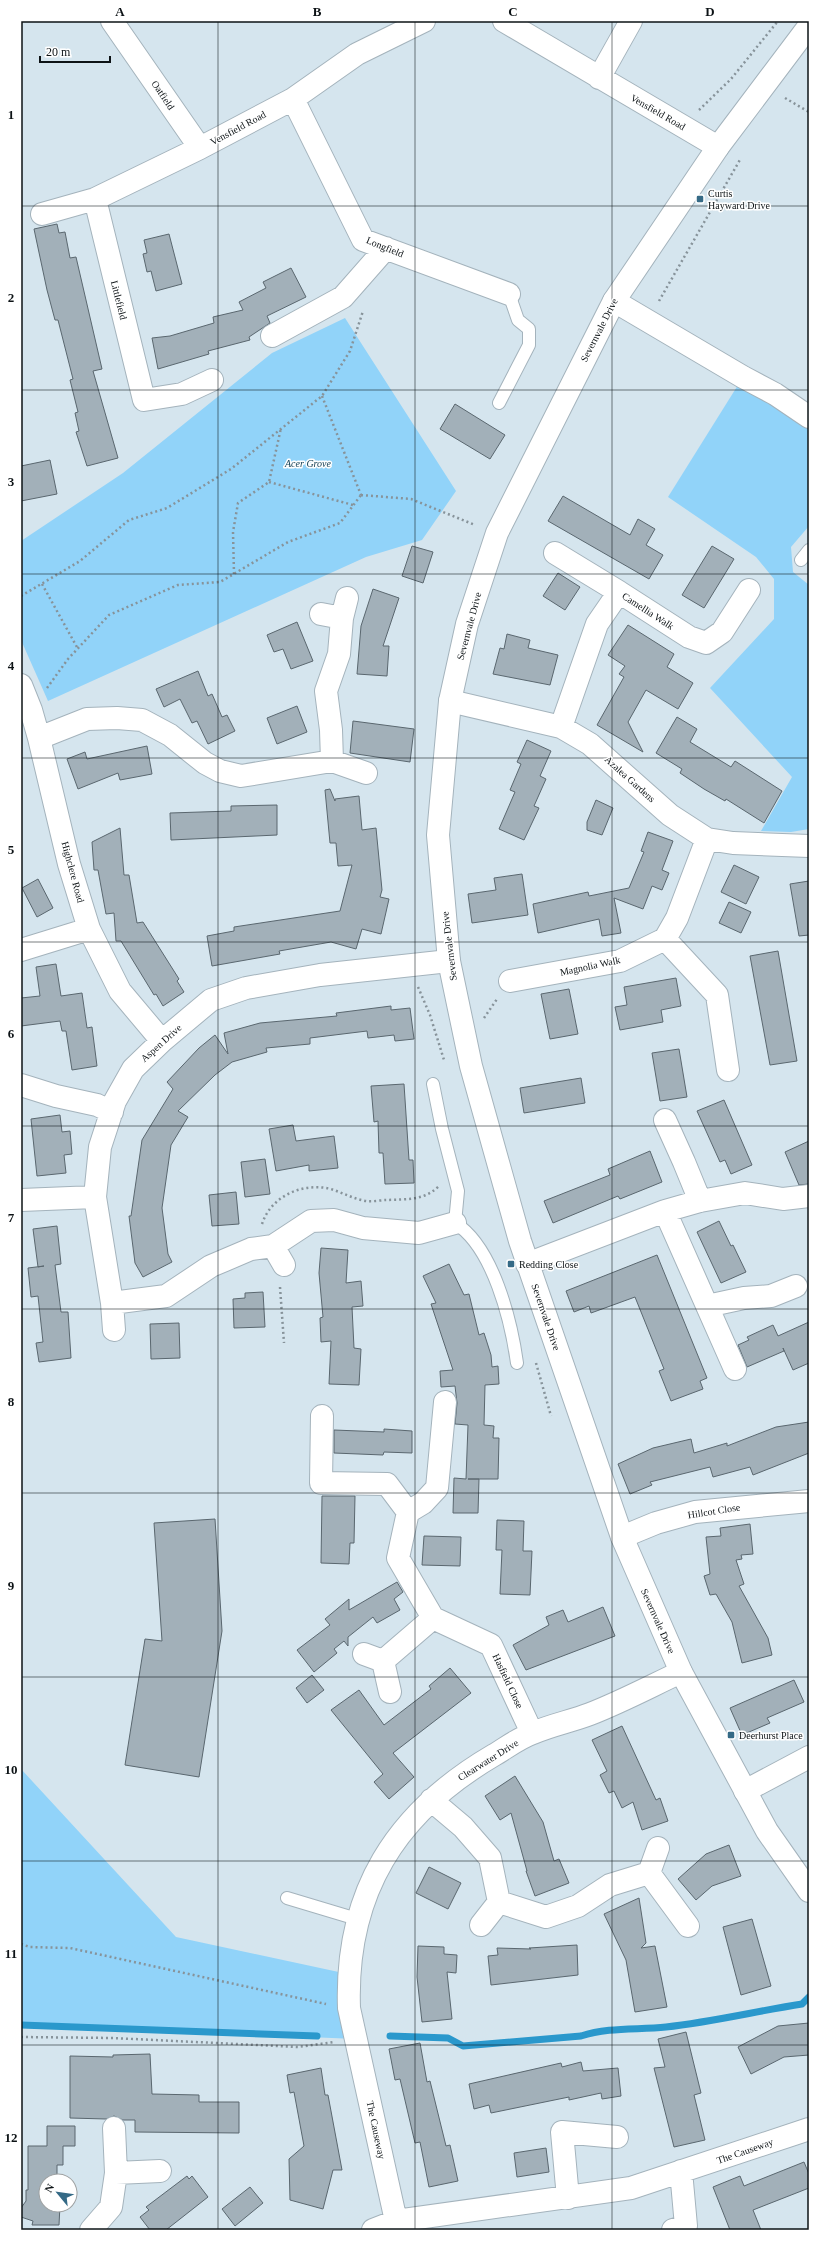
<svg xmlns="http://www.w3.org/2000/svg" width="830" height="2251" font-family="'Times New Roman',serif">
	<style>
		.green { fill: #91d3f9 }
		.lines { fill: none; stroke-linecap: round; stroke-linejoin: round }
		.stream { stroke: #2a98cc; stroke-width: 7 }
		.building { fill: #a2b0b9; stroke: #5a676f }
		.service-casing { stroke: #a4b3bc; stroke-width: 14 }
		.minor-casing { stroke: #a4b3bc; stroke-width: 24 }
		.tertiary-casing { stroke: #a4b3bc; stroke-width: 24 }
		.path { stroke: #87939a; stroke-width: 2.5; stroke-dasharray: 2 3; stroke-linecap: butt }
		.service { stroke: #fff; stroke-width: 12 }
		.minor { stroke: #fff; stroke-width: 22 }
		.tertiary { stroke: #fff; stroke-width: 22 }
		.grid { fill: none; stroke: #0d1316; stroke-width: 1; stroke-opacity: 0.55 }
		.poi-dot { fill: #356a86; stroke: #fff; stroke-width: 1.5 }
		.labels { text-anchor: middle; dominant-baseline: central; stroke-width: 3; stroke-linejoin: round; paint-order: stroke }
		.street-label { font-size: 10px; fill: #0d1316; stroke: #fff }
		.poi-label { font-size: 10px; fill: #0d1316; stroke: #fff; text-anchor: start }
		.park-label { font-size: 10px; font-style: italic; fill: #0e3b50; stroke: #fff }
		.neatline { fill: none; stroke: #0d1316; stroke-width: 1.5 }
		.grid-label { font-size: 13px; text-anchor: middle; font-weight: bold; fill: #0d1316 }
	</style>
	<rect width="100%" height="100%" fill="#d5e5ee"/>
	<path class="green" d="M345,318L456,491L422,540L366,557L48,701L21,640V541L123,473L272,353Z
		M743,377L809,416V526L791,547L793,572L809,585V829L791,832L761,831L792,777L710,688L774,619V579L756,557L668,497Z
		M21,1769L176,1937L348,1974L356,2039L21,2025Z"/>
	<g class="lines">
		<path class="stream" d="M21,2025L317,2036
			M390,2036L448,2038L463,2046L581,2036C609,2027 637,2030 666,2027C712,2022 757,2011 802,2004L809,1997"/>
	</g>
	<path class="building" d="M57,224L59,233L65,232L70,258L76,257L102,369L93,371L118,458L87,466L76,432L79,431L75,413L78,412L70,380L73,379L58,320H55L47,290L34,229Z
		M169,234L182,284L156,291L151,271L147,272L143,254L147,253L144,240Z
		M291,268L306,297L267,316L270,323L249,337L250,340L208,351L209,354L158,369L152,338L170,336L214,323L213,317L243,310L239,302L266,288L263,282Z
		M455,404L505,435L490,459L440,429Z
		M50,460L57,494L21,501V466Z
		M563,496L630,535L638,519L655,529L646,545L663,555L649,579L548,521Z
		M412,546L433,552L423,583L402,576Z
		M712,546L734,559L704,608L682,595Z
		M558,573L580,587L565,610L543,596Z
		M373,589L399,598L383,646H389L387,676L357,674L361,626Z
		M297,622L313,661L291,669L283,649L274,652L267,635Z
		M628,625L674,654L667,667L693,683L678,709L646,690L628,722L643,752L597,725L624,677L619,674L625,666L608,655Z
		M507,634L530,640L528,648L558,655L550,685L493,674L500,648L504,649Z
		M198,671L208,696L212,694L222,717L227,715L235,731L208,744L197,721L192,723L180,699L164,707L156,689Z
		M297,706L307,732L277,744L267,718Z
		M677,717L697,729L690,742L731,767L735,761L782,791L764,823L726,799L725,801L704,789L680,773L682,769L656,753Z
		M353,721L414,729L410,762L350,753Z
		M527,740L551,751L540,776L546,779L534,806L539,808L524,840L499,829L515,792L510,790L521,764L517,762Z
		M147,746L152,774L120,780L118,773L78,789L67,759L85,752L87,759Z
		M330,789L335,801V799L359,796L362,830L376,828L382,890L380,897L389,899L381,934L362,929L356,949L331,942L279,951L280,954L212,966L207,936L234,931V927L340,911L352,865L338,866L336,843H330L325,790Z
		M596,800L613,808L602,835L587,830V822Z
		M277,805V835L171,840L170,813L231,811V806Z
		M120,828L124,875H129L137,923L143,922L179,979L177,981L184,992L163,1006L156,994L154,995L121,941H116L114,913L106,914L98,870H94L92,842Z
		M648,832L673,841L662,870L669,873L662,890L652,886L643,909L614,898L621,933L602,936L599,919L538,933L533,904L588,892L589,896L629,888L644,852L641,851Z
		M734,865L759,877L746,904L721,892Z
		M522,874L528,915L472,923L468,894L496,890L494,878Z
		M38,879L53,908L37,917L22,888Z
		M809,881V935L799,936L790,884Z
		M729,902L751,912L741,933L719,923Z
		M778,951L797,1061L770,1065L750,956Z
		M56,964L61,996L82,993L87,1028L92,1027L97,1066L72,1070L66,1031H62L60,1021L21,1026V998L40,996L36,967Z
		M676,978L681,1006L661,1010L663,1022L620,1030L615,1007L627,1005L624,987Z
		M569,989L578,1034L550,1039L541,994Z
		M391,1006V1010L410,1008L414,1039L395,1041L394,1035L368,1038L367,1031L310,1038V1044L266,1048L267,1052L232,1062L215,1075L178,1111L188,1117L171,1145L162,1208L168,1254L172,1262L143,1277L135,1263L129,1216H131L142,1140L173,1089L167,1082L199,1048L215,1035L228,1054L224,1033L260,1023L337,1016L336,1013Z
		M679,1049L687,1097L660,1101L652,1053Z
		M581,1078L585,1103L524,1113L520,1088Z
		M404,1084L409,1160H413L414,1183L385,1184L383,1153H379L378,1121L374,1122L371,1086Z
		M724,1100L752,1165L731,1174L725,1160L720,1162L697,1111Z
		M60,1115L62,1132L70,1131L72,1154L64,1155L66,1173L37,1176L31,1119Z
		M293,1125L296,1141L334,1136L338,1168L309,1171V1165L276,1171L269,1129Z
		M809,1141V1184L799,1185L785,1152Z
		M650,1151L662,1182L620,1199L618,1196L553,1223L544,1201L610,1175L608,1169Z
		M265,1159L270,1194L245,1197L241,1162Z
		M236,1192L239,1224L212,1226L209,1195Z
		M719,1221L731,1246L733,1245L746,1272L721,1283L697,1232Z
		M57,1226L61,1264L55,1265L61,1312H68L71,1358L39,1362L36,1343L43,1342L38,1296L31,1297L28,1268L44,1266L38,1267L33,1229Z
		M321,1248L348,1250L346,1283L361,1281L363,1306L352,1307L354,1348L361,1349L359,1385L329,1384L331,1341L321,1342L320,1318L323,1317L319,1273Z
		M657,1255L707,1378L700,1381L703,1389L671,1401L659,1371L664,1369L635,1297L591,1313L589,1306L574,1312L566,1291Z
		M449,1264L464,1295L469,1294L479,1335L484,1333L491,1355L492,1367L498,1366L499,1384L485,1385L484,1425L494,1426L493,1438H499L498,1479H468H479L478,1513H453L454,1478L466,1479L468,1425L455,1424L457,1403L455,1386L441,1387L440,1371L453,1370L431,1304L436,1303L423,1276Z
		M263,1292L265,1327L234,1328L233,1299L245,1298V1293Z
		M809,1322V1363L793,1370L783,1348L784,1351L747,1367L738,1345L749,1340L747,1337L773,1325L778,1336Z
		M179,1323L180,1358L151,1359L150,1324Z
		M809,1422V1453L753,1475L750,1467L713,1477L710,1467L650,1482L652,1485L630,1494L618,1464L653,1448L691,1439L694,1453L727,1443V1446L776,1427Z
		M384,1429L412,1431V1453L384,1452L383,1455L334,1453V1430L384,1432Z
		M322,1496H355L354,1543H350L349,1564L321,1563Z
		M215,1519L222,1631L199,1777L125,1765L145,1639L162,1641L154,1523Z
		M497,1520L524,1521L523,1551H532L530,1595L500,1594L502,1550H496Z
		M750,1524L753,1554L741,1555L742,1559L736,1560L744,1584L739,1586L768,1638L772,1655L742,1663L732,1622L716,1594L710,1595L704,1576L710,1574L706,1537L721,1536L720,1528Z
		M424,1536L461,1537L460,1566L422,1565Z
		M397,1582L403,1592L394,1599L400,1610L377,1623L373,1617L348,1637V1646L344,1641L334,1649L337,1653L314,1672L297,1650L330,1625L325,1619L349,1599V1610Z
		M603,1607L615,1636L526,1670L513,1645L549,1625L546,1617L563,1610L568,1622Z
		M450,1668L471,1693L393,1753L414,1777L389,1799L374,1782L383,1774L331,1710L359,1690L384,1725L431,1689L429,1686Z
		M312,1675L324,1690L307,1703L296,1688Z
		M794,1680L804,1702L767,1718L770,1723L742,1735L730,1708Z
		M622,1726L656,1800L660,1798L668,1821L642,1830L633,1802L622,1808L614,1791L609,1793L600,1775L607,1771L592,1740Z
		M515,1776L543,1822L554,1861L559,1859L569,1883L535,1896L526,1871H527L511,1813L500,1820L485,1796Z
		M729,1845L741,1876L712,1886L696,1900L678,1879L706,1854Z
		M429,1867L461,1883L448,1909L416,1893Z
		M639,1898L646,1943L641,1948L655,1946L667,2007L635,2012L626,1960L604,1914Z
		M752,1919L771,1986L741,1995L723,1927Z
		M577,1945L578,1975L491,1985L488,1956L498,1955L497,1948L531,1949L529,1948Z
		M418,1946L444,1947V1954L457,1955L456,1973L447,1972L452,2019L422,2022L417,1977Z
		M809,2023V2055L784,2057L751,2074L738,2047L778,2026Z
		M686,2032L701,2093L694,2095L705,2140L674,2147L654,2068L665,2067L658,2039Z
		M420,2043L427,2082L430,2081L446,2146L450,2145L458,2181L429,2187L420,2142L415,2143L400,2079L395,2080L389,2049Z
		M150,2054L152,2094L199,2095V2102H239V2133L135,2132V2120H123L114,2116L106,2119L70,2118V2056L113,2057V2055Z
		M581,2062L583,2071L618,2068L621,2096L602,2099L601,2093L569,2100V2097L491,2113L489,2105L474,2109L469,2084L561,2063L562,2067Z
		M321,2068L325,2095H328L342,2170H333L323,2209L290,2200L289,2159L304,2146L294,2092L290,2093L287,2075Z
		M47,2126H75V2146H63V2165H57V2181H46V2205H60L59,2225H32L33,2221L21,2217V2208L26,2201V2190H28V2146H47Z
		M546,2148L549,2172L517,2177L514,2153Z
		M804,2162L809,2174V2188L753,2210L761,2230H730L713,2187L740,2176L744,2186Z
		M187,2176L189,2179L192,2176L208,2197L166,2230H150L140,2217L149,2210L146,2207Z
		M250,2187L263,2203L235,2226L222,2209Z"/>
	<g class="lines">
		<g class="service-casing">
			<path id="service" d="M499,403L529,345V329L518,320L509,294
				M801,560L809,550
				M433,1084L442,1129L458,1191L455,1223C493,1247 511,1320 517,1363
				M287,1898L357,1919"/>
		</g>
		<g class="minor-casing">
			<path id="minor" d="M112,21L200,148
				M504,21L718,147
				M599,78L631,21
				M293,99L363,240L509,294
				M95,199L144,400L182,394L212,380
				M42,214L95,199L200,148L293,99L357,54L424,21
				M614,301L743,377L775,394L809,417
				M272,336L343,297L386,248
				M555,553L619,592
				M321,614L342,618
				M21,685L31,710L39,738L69,864L89,929L120,991L162,1041
				M450,701L561,727L590,744L670,815L707,839L733,843L809,846
				M561,727L597,624L619,592L689,637L706,643L722,632L749,590
				M39,738L87,719L117,718L142,720L170,735L205,763L220,771L241,776L332,761L366,773
				M332,761L331,730L326,691L339,654L342,618L347,598
				M665,939L717,995L728,1070
				M21,950L89,929
				M510,981L620,961L665,939L677,918L707,839
				M21,1085L56,1096L97,1105L112,1112
				M665,1120L684,1162L700,1201
				M21,1200L95,1197
				M665,1211L735,1369
				M273,1246L284,1265
				M527,1264L665,1211L700,1201L745,1193L783,1199L809,1196
				M112,1303L166,1296L211,1266L251,1249L273,1246L311,1221L334,1220L363,1228L419,1233L455,1223
				M707,1306L744,1298L771,1296L796,1286
				M114,1330L112,1303L95,1197L100,1147L115,1101L133,1069L162,1041L211,1000L246,988L320,975L449,961
				M445,1402L437,1488L423,1503L408,1512L398,1558L433,1618L491,1645L532,1733
				M322,1416L321,1483L387,1484L408,1512
				M622,1537L656,1523L695,1512L809,1501
				M364,1654L383,1661L433,1618
				M383,1661L390,1692
				M745,1791L809,1757
				M431,1800L463,1827L490,1858L499,1902L546,1917L578,1906L610,1885L649,1873L688,1926
				M649,1873L658,1848
				M481,1925L499,1902
				M116,2173L160,2171
				M568,2198L562,2132L617,2137
				M396,2221L349,2008C345,1893 395,1813 494,1755C506,1748 519,1738 533,1733C551,1725 572,1721 590,1714C621,1702 651,1686 681,1672
				M91,2230L111,2207L116,2173L114,2128
				M373,2230L396,2221L631,2188L809,2129
				M673,2230L686,2226L681,2171"/>
		</g>
		<g class="tertiary-casing">
			<path id="tertiary" d="M809,26L718,147L614,301L497,533L467,624L450,701L438,835L449,961L471,1066L520,1241L622,1537L681,1672L767,1831L809,1891"/>
		</g>
		<path class="path" d="M785,98L809,112
			M699,110L731,79L778,21
			M659,301L741,158
			M322,396L361,495
			M269,482L353,505
			M361,495L411,499L475,525
			M234,574L233,532L238,503L269,482L281,428
			M42,584L78,649
			M21,596L80,561L129,520L167,508L231,469L322,396L350,351L363,311
			M47,688L68,659L109,615L178,585L220,582L288,542L340,523L361,495
			M418,987L430,1015L444,1060
			M484,1018L497,999
			M262,1224C271,1196 303,1182 331,1189C343,1193 354,1199 366,1201C373,1202 381,1200 387,1200C406,1199 424,1201 439,1186
			M280,1287L284,1343
			M536,1363L551,1416
			M21,1944L30,1947L70,1948L326,2004
			M21,2037L113,2038L298,2047L334,2042"/>
		<use href="#service" class="service"/>
		<use href="#minor" class="minor"/>
		<use href="#tertiary" class="tertiary"/>
	</g>
	<path class="grid" d="M218,21V2230M415,21V2230M612,21V2230M21,206H809M21,390H809M21,574H809M21,758H809M21,942H809M21,1126H809M21,1309H809M21,1493H809M21,1677H809M21,1861H809M21,2045H809"/>
	<g class="poi-dot">
		<rect x="696" y="195" width="8" height="8" rx="2"/>
		<rect x="507" y="1260" width="8" height="8" rx="2"/>
		<rect x="727" y="1731" width="8" height="8" rx="2"/>
	</g>
	<g class="labels">
		<g class="street-label">
			<text transform="translate(163 95) rotate(56)">Oatfield</text>
			<text transform="translate(658 112) rotate(30)">Vensfield Road</text>
			<text transform="translate(238 128) rotate(-28)">Vensfield Road</text>
			<text transform="translate(385 247) rotate(22)">Longfield</text>
			<text transform="translate(119 300) rotate(76)">Littlefield</text>
			<text transform="translate(599 330) rotate(-63)">Severnvale Drive</text>
			<text transform="translate(648 611) rotate(33)">Camellia Walk</text>
			<text transform="translate(469 626) rotate(-75)">Severnvale Drive</text>
			<text transform="translate(630 779) rotate(42)">Azalea Gardens</text>
			<text transform="translate(73 872) rotate(75)">Highclere Road</text>
			<text transform="translate(449 946) rotate(-97)">Severnvale Drive</text>
			<text transform="translate(590 966) rotate(-12)">Magnolia Walk</text>
			<text transform="translate(161 1043) rotate(-42)">Aspen Drive</text>
			<text transform="translate(546 1317) rotate(71)">Severnvale Drive</text>
			<text transform="translate(714 1511) rotate(-9)">Hillcot Close</text>
			<text transform="translate(658 1621) rotate(66)">Severnvale Drive</text>
			<text transform="translate(508 1681) rotate(65)">Hasfield Close</text>
			<text transform="translate(488 1760) rotate(-32)">Clearwater Drive</text>
			<text transform="translate(376 2130) rotate(78)">The Causeway</text>
			<text transform="translate(745 2151) rotate(-19)">The Causeway</text>
		</g>
		<g class="poi-label">
			<text x="708" y="193">Curtis<tspan x="708" dy="12">Hayward Drive</tspan></text>
			<text x="519" y="1264">Redding Close</text>
			<text x="739" y="1735">Deerhurst Place</text>
		</g>
		<g class="park-label">
			<text x="308" y="463">Acer Grove</text>
		</g>
	</g>
	<rect width="830" height="2251" fill="none" stroke="#ffffff" stroke-width="44"/>
	<g transform="translate(58 2193) rotate(299)"><circle r="19" fill="#ffffff" stroke="#9ea1a2"/>
	<path d="M0-3L7 15L0 10L-7 15Z" fill="#356a86"/>
	<text y="-6" font-size="11" font-weight="bold" text-anchor="middle" fill="#0d1316">N</text>
	</g>
	<path d="M40 56v6h70v-6" fill="none" stroke="#0d1316" stroke-width="2"/>
	<text x="46" y="56" font-size="12" fill="#0d1316" stroke="#ffffff" stroke-width="3" paint-order="stroke">20 m</text>
	<rect x="22" y="22" width="786" height="2207" class="neatline"/>
	<g class="grid-label">
		<text x="120" y="16">A</text>
		<text x="317" y="16">B</text>
		<text x="513" y="16">C</text>
		<text x="710" y="16">D</text>
		<text x="11" y="119">1</text>
		<text x="11" y="302">2</text>
		<text x="11" y="486">3</text>
		<text x="11" y="670">4</text>
		<text x="11" y="854">5</text>
		<text x="11" y="1038">6</text>
		<text x="11" y="1222">7</text>
		<text x="11" y="1406">8</text>
		<text x="11" y="1590">9</text>
		<text x="11" y="1774">10</text>
		<text x="11" y="1958">11</text>
		<text x="11" y="2142">12</text>
	</g>
</svg>
